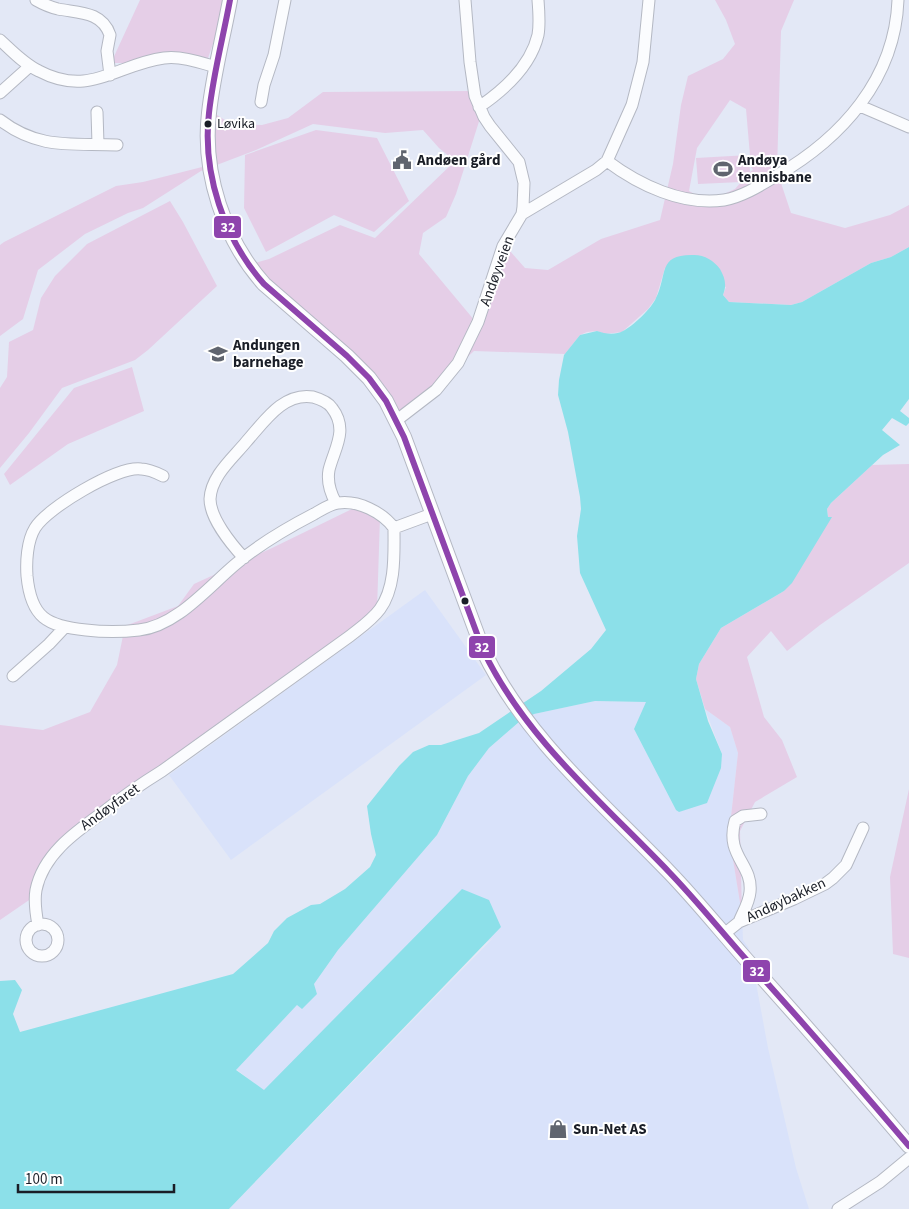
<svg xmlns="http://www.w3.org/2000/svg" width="909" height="1209" font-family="'Source Sans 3',sans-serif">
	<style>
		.built { fill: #d9e2fa }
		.green { fill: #e5cee7; fill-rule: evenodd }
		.water { fill: #8ce0e9 }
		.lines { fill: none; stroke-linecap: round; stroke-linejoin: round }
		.minor-casing { stroke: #b4b8c3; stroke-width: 13 }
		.tertiary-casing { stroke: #b4b8c3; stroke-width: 16 }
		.minor { stroke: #fbfcfe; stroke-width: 11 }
		.tertiary { stroke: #fbfcfe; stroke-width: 14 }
		.bus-1-casing { stroke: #fff; stroke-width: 10 }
		.bus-1 { stroke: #8e44ad; stroke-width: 6 }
		.bus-dot { fill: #1a1e27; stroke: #fff; stroke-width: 2 }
		.labels { text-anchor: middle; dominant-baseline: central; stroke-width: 4; stroke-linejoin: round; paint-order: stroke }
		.bus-label { font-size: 14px; fill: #1a1e27; stroke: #fff; text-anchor: start }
		.poi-label { font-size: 15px; font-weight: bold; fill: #1a1e27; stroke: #fff; text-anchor: start }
		.street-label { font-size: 15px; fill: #1a1e27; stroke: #fff }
		.line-badge { stroke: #fff; stroke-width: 2 }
		.badge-label { font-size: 14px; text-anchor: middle; font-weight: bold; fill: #fff }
	</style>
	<rect width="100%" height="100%" fill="#e3e8f6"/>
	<path class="built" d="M425,590L486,675L231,860L169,775Z
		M595,701L647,702L634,729L676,810L722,754L705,709L730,727L738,753L729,835L742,915L743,940L748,947L751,956L768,1048L796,1168L809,1209H229L493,938L267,1093L236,1069L297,1005L317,994L314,984L338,950L437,835L468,776L489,748L519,722L534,714Z"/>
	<path class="green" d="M140,0H228L206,64L169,63H111Z
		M715,0H794L781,31L777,171L791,213L845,228L890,215L909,205V247L891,257L871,263L802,302L791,305L729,302L723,295L726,287L665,268L656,298L648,309L622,332L605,334L597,331L587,332L580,335L565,354L474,351L398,421L382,394L248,265L269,259L340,225L375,238L455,161L439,148L423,130L385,133L313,124L256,150L201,171L143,208L128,213L85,234L38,270L23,319L0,336V245L4,242L116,186L143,182L210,165L203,106L231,124L262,125L288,118L323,92L472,91L482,112L456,194L446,217L423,233L419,254L475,321L510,251L525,268L548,270L601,239L660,220L673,164L681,105L688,76L723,59L735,44L726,20ZM730,100L746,109L751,167L753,170L750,172L749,155L696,158L698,184L741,182L735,189L708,201L689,191L697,148Z
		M316,130L377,138L409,201L374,232L334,215L266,252L244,208L245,155Z
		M170,201L183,222L217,286L148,350L135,360L62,388L29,433L0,468V388L7,377L9,342L33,330L41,298L55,276L87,244Z
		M132,367L144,411L68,444L10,485L4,474L74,388Z
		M909,464V563L820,625L787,651L771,631L747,657L764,717L782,740L797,777L755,802L740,831L742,915L729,835L738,753L730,727L705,709L696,679L699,664L721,628L784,591L831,517H828L827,509L831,503L872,465Z
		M352,509L374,513L380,517L377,610L173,760L47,864L35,896L0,920V725L43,730L90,712L117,665L125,626L178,606L194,584L272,548Z
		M909,789V958L893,954L890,877Z"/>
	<path class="water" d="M909,247V399L900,411L909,418V423L906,426L892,418L882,430L900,445L883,455L831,503L827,509L828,517H832L792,583L784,591L721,628L699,664L696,679L708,721L722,754L721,768L707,803L679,812L676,810L634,729L646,702L595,701L534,714L519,722L489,748L468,776L437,835L338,950L314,984L317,994L302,1009L297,1005L236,1070L264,1090L462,889L489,900L501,927L229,1209H0V981L15,980L22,990L13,1014L20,1032L233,974L268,943L274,931L287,918L311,905L320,904L345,889L370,867L376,855L371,834L367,806L399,766L413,752L429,745H441L479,733L541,691L591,649L606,630L580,573L577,536L581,509L580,497L568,432L558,395L559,380L564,355L580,335L597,331C605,334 616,335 623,331C633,326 652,308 656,298C668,274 657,254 694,255C705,255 714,261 720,269C725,278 727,285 723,295L729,302L791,305L802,302L871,263L891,257Z"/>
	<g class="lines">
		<g class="minor-casing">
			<path id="minor" d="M36,0C43,4 50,7 58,9C78,13 102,11 110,35L107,51L110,75
				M0,40C12,51 24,64 39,71C90,98 117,64 164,58C182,56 199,62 216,67
				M0,93L30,66
				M261,102L264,85L274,55L285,0
				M860,106L909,127
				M479,107C504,90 531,65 538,35C540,24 539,12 538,0
				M97,112L98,144
				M0,120C39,150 72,143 117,145
				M607,161C639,185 683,206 724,200C742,197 761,185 776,176C842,138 895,79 898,0
				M522,214L596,170L607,161L632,105L643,62L649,0
				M397,420L436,390L458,363L478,322L503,246L522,214L523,207L524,183L519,162L490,126L484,117L475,96L470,62L465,0
				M163,476C157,473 148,469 141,469C117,466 47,508 35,528C27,541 26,562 27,576C31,618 47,626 86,630C103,632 122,632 139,630C177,626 209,586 237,563C260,544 287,528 314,514C321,510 330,504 338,503C358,500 382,512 394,528L432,514
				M244,558C231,544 210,518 210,499C211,476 233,458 246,442C264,422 283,392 313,397C320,399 328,402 332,408C349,430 334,449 329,470C327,481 331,494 336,503
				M13,676L49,644L64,628
				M739,922C743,912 749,903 750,892C753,864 725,856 735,821L743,816L761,814
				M26 940a16 16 0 1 1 32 0a16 16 0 1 1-32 0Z
				M38,925C36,914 34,901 36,890C43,855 74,833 102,813C121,798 141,784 162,771L350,636C360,628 372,620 380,609C396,587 394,554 394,528
				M724,934L739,922L794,899L825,884L833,878L846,865L863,828
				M838,1209L880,1182L909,1158"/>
		</g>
		<g class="tertiary-casing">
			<path id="tertiary" d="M230,0C223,38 213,75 209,113C202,173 224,239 264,284L347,356L369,378L386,401L404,437L483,650C525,738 602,802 669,872C698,902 724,935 752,966C805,1025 857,1085 909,1146"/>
		</g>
		<use href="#minor" class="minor"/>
		<use href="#tertiary" class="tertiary"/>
		<g class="bus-1-casing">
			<path id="bus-1" d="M230,0C223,38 213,75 209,113C202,173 224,239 264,284L347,356L369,378L386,401L404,437L483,650C525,738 602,802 669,872C698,902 724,935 752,966C805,1025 857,1085 909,1146"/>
		</g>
		<use href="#bus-1" class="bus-1"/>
	</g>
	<defs>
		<g id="civic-bare" transform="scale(1.5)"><path d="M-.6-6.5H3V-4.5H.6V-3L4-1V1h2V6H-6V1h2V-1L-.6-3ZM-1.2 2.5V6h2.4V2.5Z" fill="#60656f" stroke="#fff" stroke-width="2.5" paint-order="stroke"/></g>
		<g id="stadium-bare" transform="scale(1.5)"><path d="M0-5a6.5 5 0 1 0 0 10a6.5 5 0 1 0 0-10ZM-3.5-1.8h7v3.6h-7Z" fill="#60656f" stroke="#fff" stroke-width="2.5" paint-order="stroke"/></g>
		<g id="school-bare" transform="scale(1.5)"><path d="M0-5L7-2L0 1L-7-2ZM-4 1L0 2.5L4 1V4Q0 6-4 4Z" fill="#60656f" stroke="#fff" stroke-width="2.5" paint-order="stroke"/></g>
		<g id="shop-bare" transform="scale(1.5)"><path d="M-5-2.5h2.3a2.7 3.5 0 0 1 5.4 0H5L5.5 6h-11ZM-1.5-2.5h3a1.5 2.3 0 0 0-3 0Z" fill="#60656f" stroke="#fff" stroke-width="2.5" paint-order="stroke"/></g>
	</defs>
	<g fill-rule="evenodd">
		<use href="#civic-bare" x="402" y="160"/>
		<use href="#stadium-bare" x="723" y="169"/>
		<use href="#school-bare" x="218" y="354"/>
		<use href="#shop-bare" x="558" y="1129"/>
	</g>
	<g class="bus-dot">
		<circle cx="208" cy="124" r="4.5"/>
		<circle cx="465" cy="601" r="4.5"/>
	</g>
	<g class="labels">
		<g class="bus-label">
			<text x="217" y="124">Løvika</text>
		</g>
		<g class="poi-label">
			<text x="417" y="160">Andøen gård</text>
			<text x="738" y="160">Andøya<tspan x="738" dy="17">tennisbane</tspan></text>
			<text x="233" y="345">Andungen<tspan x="233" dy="17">barnehage</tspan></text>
			<text x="573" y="1129">Sun-Net AS</text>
		</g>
		<g class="street-label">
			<text transform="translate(497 271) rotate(-70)">Andøyveien</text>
			<text transform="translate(110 807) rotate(-36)">Andøyfaret</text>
			<text transform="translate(786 900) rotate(-25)">Andøybakken</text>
		</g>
	</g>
	<g class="line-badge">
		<rect x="213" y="215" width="29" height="24" rx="5" fill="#8e44ad"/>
		<rect x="468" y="635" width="28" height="24" rx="5" fill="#8e44ad"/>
		<rect x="742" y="959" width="29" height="24" rx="5" fill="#8e44ad"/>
	</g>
	<g class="badge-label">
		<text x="228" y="232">32</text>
		<text x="482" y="652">32</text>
		<text x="757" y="976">32</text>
	</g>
	<path d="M18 1184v8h156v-8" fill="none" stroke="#1a1e27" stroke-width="2.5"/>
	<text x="25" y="1184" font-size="15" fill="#1a1e27" stroke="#ffffff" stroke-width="4" paint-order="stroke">100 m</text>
</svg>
